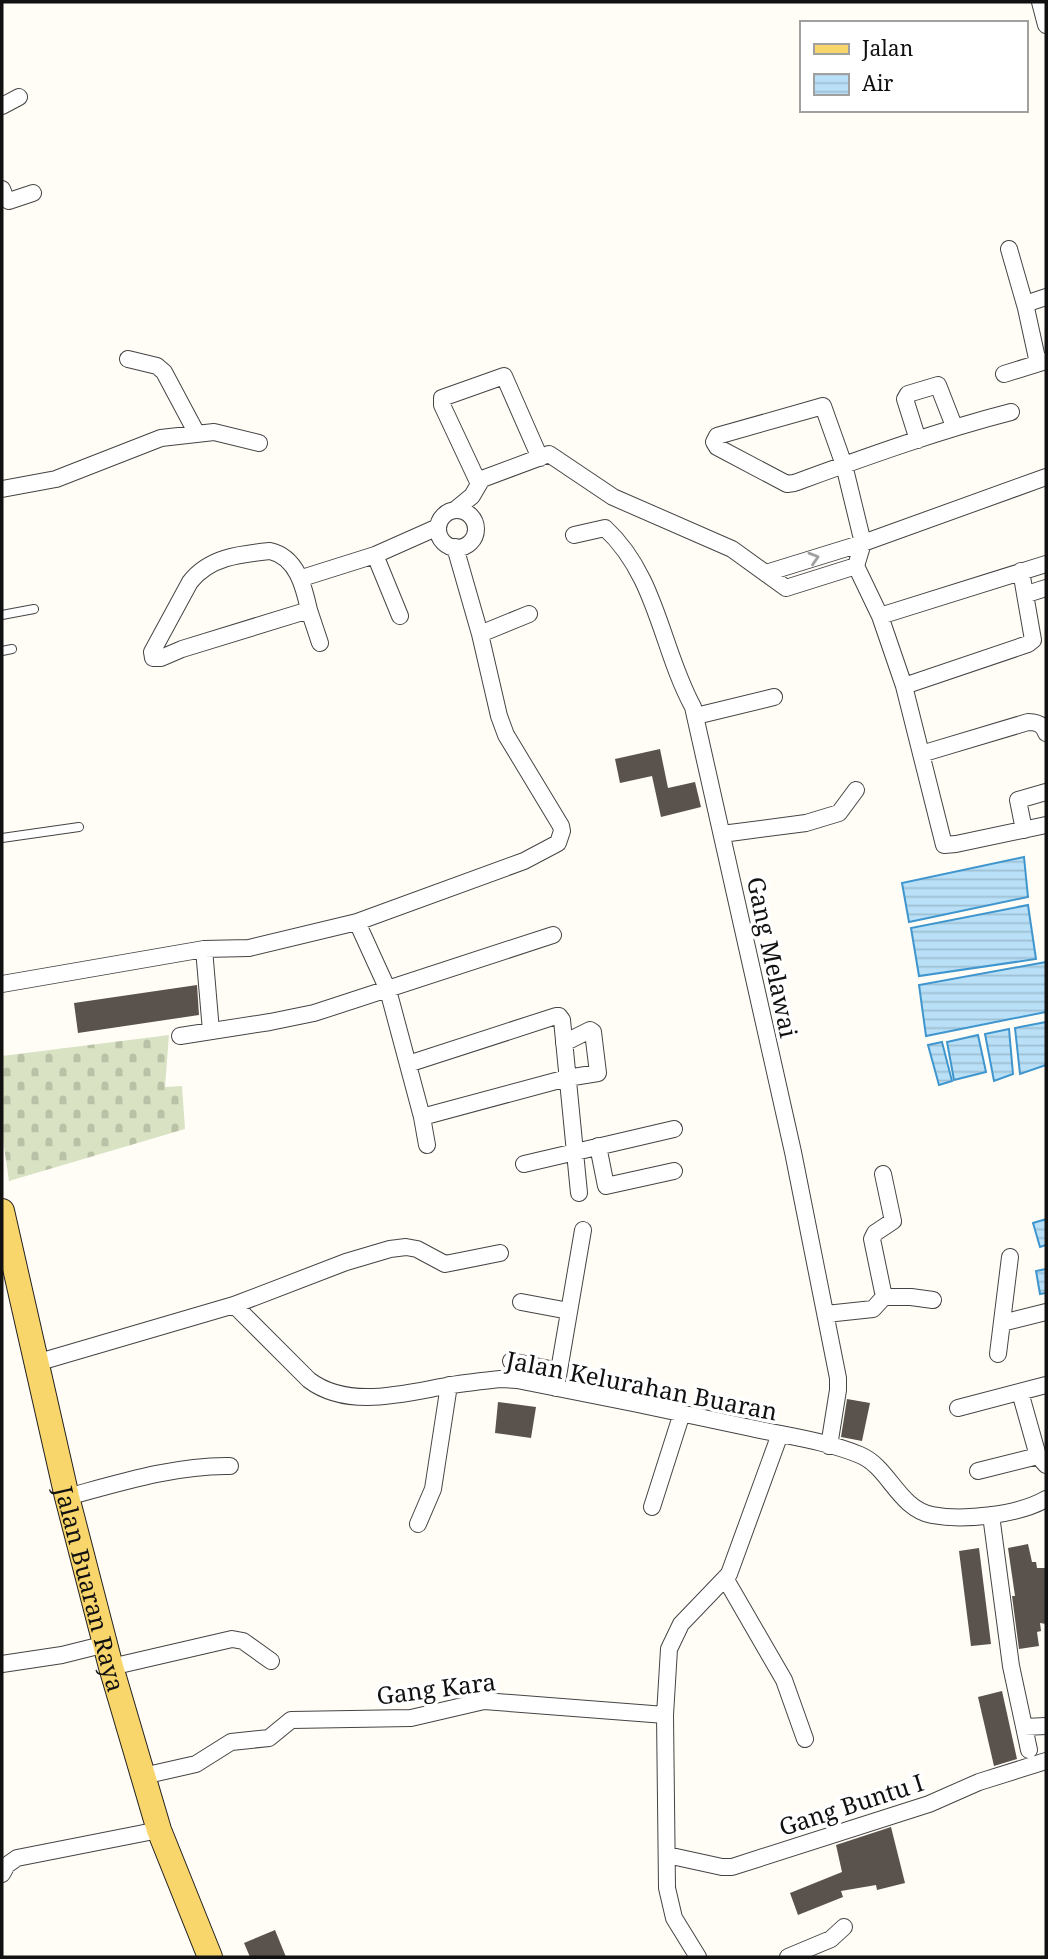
<svg xmlns="http://www.w3.org/2000/svg" width="1048" height="1959" font-family="'Noto Serif',serif">
	<style>
		.cemetery { fill: url(#cemetery-stones) }
		.water { fill: url(#water-rules); stroke: #3f96cf; stroke-width: 2 }
		.building { fill: #5a524d }
		.lines { fill: none; stroke-linecap: round; stroke-linejoin: round }
		.lane-casing { stroke: #444; stroke-width: 10 }
		.street-casing { stroke: #444; stroke-width: 18 }
		.primary-casing { stroke: #222; stroke-width: 26 }
		.lane { stroke: #fff; stroke-width: 8 }
		.street { stroke: #fff; stroke-width: 16 }
		.primary { stroke: #f9d66b; stroke-width: 24 }
		.oneway { stroke: #a0a0a0 }
		.labels { text-anchor: middle; dominant-baseline: central; stroke-width: 7; stroke-linejoin: round; paint-order: stroke }
		.street-label { font-size: 24px; fill: #111; stroke: #fff }
	</style>
	<defs>
		<pattern id="cemetery-stones" width="16" height="16" patternUnits="userSpaceOnUse" patternTransform="scale(1.75)"><rect width="16" height="16" fill="#d9e3c4"/><path d="M2 7V4a2 2 0 0 1 4 0v3zM10 15v-3a2 2 0 0 1 4 0v3z" fill="#b9c2a7"/></pattern>
		<pattern id="water-rules" width="6" height="5" patternUnits="userSpaceOnUse" patternTransform="scale(1.75)"><rect width="6" height="5" fill="#b9e0f7"/><path d="M0 2.5h6" fill="none" stroke="#9ebfd3"/></pattern>
	</defs>
	<rect width="100%" height="100%" fill="#fffdf5"/>
	<path class="cemetery" d="M169,1035L165,1087L182,1086L185,1129L9,1181L2,1133V1056Z"/>
	<path class="water" d="M1024,857L1028,897L909,922L902,883Z
		M1028,905L1036,959L919,976L911,928Z
		M1046,962V1012L926,1036L919,985Z
		M1046,1022V1065L1020,1074L1015,1028Z
		M1009,1029L1013,1074L994,1081L985,1034Z
		M978,1035L986,1072L954,1080L947,1042Z
		M942,1042L952,1081L939,1085L928,1045Z
		M1046,1219V1245L1040,1247L1033,1223Z
		M1046,1269V1293L1040,1294L1036,1271Z"/>
	<path class="building" d="M660,749L668,788L695,782L701,807L661,817L652,776L620,783L615,759Z
		M197,985L199,1015L78,1033L74,1003Z
		M847,1399L870,1403L862,1441L841,1437Z
		M498,1402L536,1407L531,1438L495,1433Z
		M1028,1544L1032,1562H1036L1037,1568H1046V1624L1040,1623L1041,1631L1037,1632L1039,1646L1019,1649L1012,1596H1015L1008,1548Z
		M979,1548L991,1644L971,1646L959,1551Z
		M1002,1691L1017,1759L994,1766L978,1697Z
		M891,1827L905,1883L877,1890L876,1885L841,1891L843,1897L798,1915L790,1893L842,1872L836,1845Z
		M275,1930L286,1957H250L244,1943Z"/>
	<g class="lines">
		<g class="lane-casing">
			<path id="lane" d="M2,615L34,609
				M2,651L12,649
				M2,838L79,827"/>
		</g>
		<g class="street-casing">
			<path id="street" d="M1040,2L1046,25
				M2,106L19,97
				M2,189L6,199L9,201L33,193
				M1009,249L1026,308L1038,363
				M1025,304L1046,297
				M128,359L157,366L164,372L196,432
				M1004,374L1046,361
				M1011,412C937,431 866,457 794,483L787,484L717,447L714,442L717,436L823,406L844,465L863,543L856,566L880,616L904,686L944,845L956,844L1046,825
				M918,440L905,399L908,394L938,385L954,426
				M479,484L442,405V398L504,376L540,458
				M2,489L56,479L161,438L214,432L259,443
				M455,510L472,496L482,479L549,454L613,497L732,549L786,588L856,566
				M438 529a19 19 0 1 1 38 0a19 19 0 1 1-38 0Z
				M574,535L605,528C657,576 661,648 693,707L793,1152L838,1378V1390L829,1446
				M270,551C297,557 304,587 309,610L182,649L161,658H153L152,652L190,582C209,557 240,554 270,551Z
				M375,555L400,616
				M766,573L863,543L1046,477
				M302,578L375,555L438,527
				M1027,594L1046,588
				M309,610L320,643
				M880,616L1046,564
				M480,634L529,614
				M904,686L1028,644L1033,640L1021,571
				M696,716L774,697
				M921,754L1028,722C1037,722 1043,724 1046,733
				M1024,830L1018,800L1046,792
				M722,834L806,823L839,813L856,790
				M357,922L388,990L422,1117L427,1145
				M204,949L211,1031
				M2,984L204,949L249,948L357,922L524,861L558,843L562,831L561,826L506,735L499,716L480,634L455,547
				M180,1036L270,1022L314,1013L553,935
				M408,1064L556,1016H559L562,1020L579,1193
				M422,1117L567,1078L598,1073L593,1032L590,1030L564,1043
				M598,1146L606,1186L674,1171
				M524,1164L674,1129
				M884,1297H911L933,1300
				M521,1302L569,1311
				M234,1305L346,1262L390,1249L406,1247L417,1249L445,1264L500,1253
				M826,1314L873,1309L884,1297L872,1239L875,1233L893,1221L883,1174
				M1002,1323L1046,1312
				M998,1354L1010,1257
				M511,1361L559,1371
				M36,1363L234,1305L309,1380C347,1409 402,1394 446,1386C463,1383 482,1381 500,1379L517,1380C595,1395 673,1411 751,1428C787,1436 826,1441 860,1455C889,1467 898,1508 932,1515C964,1521 1018,1515 1046,1499
				M556,1388L583,1230
				M1020,1392L1038,1456L1046,1465
				M958,1408L1046,1385
				M978,1471L1038,1456
				M67,1497C119,1483 176,1465 230,1466
				M652,1507L682,1413
				M991,1515L1011,1666L1029,1750
				M418,1524L433,1489L449,1385
				M725,1578L784,1680L805,1739
				M2,1664L62,1655L106,1644
				M111,1667L232,1639L243,1641L271,1661
				M1024,1727L1046,1726
				M143,1776L196,1764L231,1742L269,1738L291,1720L411,1718L484,1701L665,1715
				M667,1855L722,1867H732L929,1804L979,1782L1046,1761
				M2,1874L7,1865L17,1858L159,1830
				M698,1957L674,1918L667,1888L665,1715L669,1649L681,1624L729,1574L780,1434
				M788,1957L831,1939L844,1927"/>
		</g>
		<g class="primary-casing">
			<g id="primary">
				<path id="s1" d="M2,1211L67,1497L111,1667L159,1830L210,1957"/>
			</g>
		</g>
		<use href="#lane" class="lane"/>
		<use href="#street" class="street"/>
		<use href="#primary" class="primary"/>
	</g>
	<defs><path id="oneway-chevron" d="M-2-3.5L2.5 0L-2 3.5" fill="none" stroke-width="1.6" stroke-linecap="round" stroke-linejoin="round" transform="scale(1.75)"/></defs>
	<use class="oneway" href="#oneway-chevron" transform="translate(814 558) rotate(-17)"/>
	<g class="labels">
		<g class="street-label">
			<text transform="translate(773 957) rotate(78)">Gang Melawai</text>
			<text transform="translate(642 1385) rotate(11)">Jalan Kelurahan Buaran</text>
			<text stroke="none"><textPath href="#s1" startOffset="388">Jalan Buaran Raya</textPath></text>
			<text transform="translate(436 1688) rotate(-7)">Gang Kara</text>
			<text transform="translate(851 1804) rotate(-18)">Gang Buntu I</text>
		</g>
	</g>
	<rect width="1048" height="1959" fill="none" stroke="#111111" stroke-width="7"/>
	<rect x="800" y="21" width="228" height="91" fill="#ffffff" stroke="#a0a0a0" stroke-width="2"/>
	<rect x="814" y="44" width="35" height="10" fill="#f9d66b" stroke="#a0a0a0" stroke-width="2"/>
	<text x="862" y="56" font-size="21" fill="#111111">Jalan</text>
	<rect x="814" y="74" width="35" height="21" fill="url(#water-rules)" stroke="#a0a0a0" stroke-width="2"/>
	<text x="862" y="91" font-size="21" fill="#111111">Air</text>
</svg>
